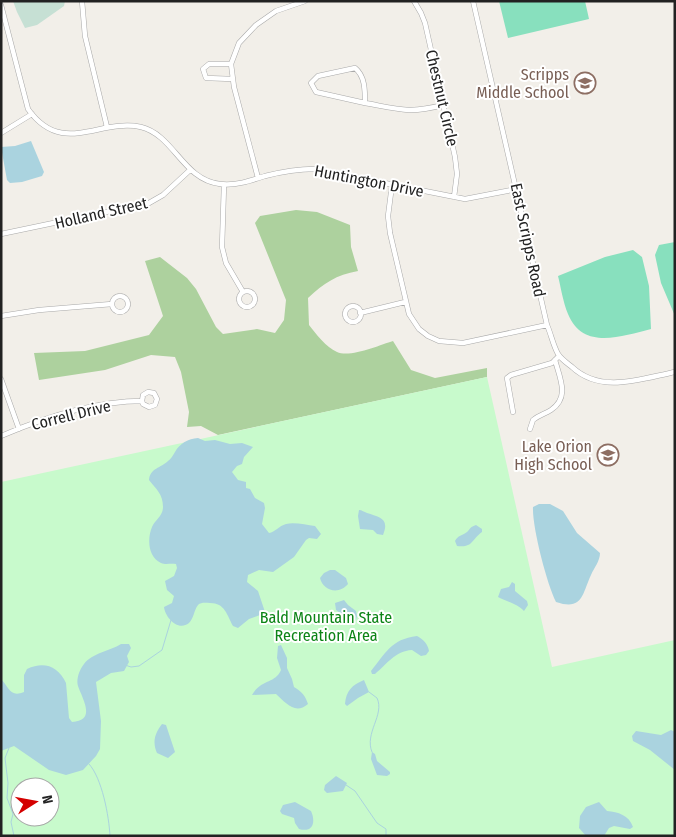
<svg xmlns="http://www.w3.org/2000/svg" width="676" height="837" font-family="'Fira Sans Condensed',sans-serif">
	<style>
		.forest { fill: #add19e }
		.wetland { fill: #c6e0d4 }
		.park { fill: #c8facc; fill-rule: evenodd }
		.pitch { fill: #88e0be }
		.water { fill: #aad3df }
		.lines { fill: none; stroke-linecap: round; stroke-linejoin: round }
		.stream { stroke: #aad3df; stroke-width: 1 }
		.street-casing { stroke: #a9a9a9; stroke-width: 5.5 }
		.street { stroke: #fff; stroke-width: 4.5 }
		.labels { text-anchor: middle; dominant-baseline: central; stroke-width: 4; stroke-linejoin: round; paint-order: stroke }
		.education-label { font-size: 16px; fill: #785e54; stroke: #fff; text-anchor: end }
		.street-label { font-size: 16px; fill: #222; stroke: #fff }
		.park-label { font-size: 16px; fill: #0c8416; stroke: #fff }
	</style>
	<rect width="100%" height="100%" fill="#f2efe9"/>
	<path class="forest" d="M296,210L317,212L350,225L351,247L358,271C336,275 324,283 308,298L309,325C316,334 326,347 337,352C350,358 380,345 393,341L411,370L435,378L487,368V377L218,435L201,426L187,427L189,412L181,372L175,357L151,355L105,370L39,380L34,353L85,351L149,335L163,316L145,261L160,257L187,278L196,289L216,327L223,334L257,329L275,333L284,320L286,300L255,223L260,216Z"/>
	<path class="wetland" d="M13,1H65L64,6L37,25L25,28L17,12Z"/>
	<path class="park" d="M487,377L552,667L675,640V836H1V482ZM20,787H50V817H20Z"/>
	<path class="pitch" d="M499,1H585L589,19L508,38Z
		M675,242V316L661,283L655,255L659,245Z
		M633,250L642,257L649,286L651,329C622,336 583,351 568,314C563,302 561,288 558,276L605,257Z"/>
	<path class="water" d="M31,141L44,172L42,176L22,182L10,183L7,180L1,147L15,146Z
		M198,438L205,441L215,440L230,444L242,443L253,447L244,457L242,464L237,466L232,472L238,480L246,482V488L250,489L255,498L264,503L265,508L262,524L269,533C275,532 279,526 286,524C295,522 306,525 315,526L321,534L317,539L309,538L306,540L294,557L273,572L259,570L248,575L247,582L258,591L265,612L260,615L249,619L238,628L233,626C227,615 225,603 210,603C206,603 201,602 198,605C194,610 194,618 189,623C178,632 165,617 164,607L172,603L174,596L167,590L165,581L174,576L177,568L176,564C170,563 166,565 161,563C148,557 147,539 152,527C155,520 163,516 163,507C163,494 156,489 149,480C150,468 161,468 168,461C171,459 173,455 175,452C180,443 188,439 198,438Z
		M539,504H550L563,511L577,533L600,553C600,561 594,568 591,575C582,594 583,611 556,602C547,584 532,527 533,507Z
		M359,510C362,510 364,512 367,513C379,517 390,518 383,535L377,534L373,530L360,529L358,516Z
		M476,525L482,529V532C471,540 473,548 457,546L455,541C458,535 462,536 467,532C471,528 470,527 476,525Z
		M330,570H335L346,578L348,584C339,595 323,591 320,578L324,573Z
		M512,582L515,584V591L527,601L528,605L524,611C517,603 507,602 498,597L501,589L509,587Z
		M344,600L348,605L356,611L357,616L356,620L352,621C345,619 342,614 336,610L335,603Z
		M417,636C423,639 428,644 429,651L426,655L421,656L412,650C395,651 387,664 375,674H372L371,671C385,654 391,639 417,636Z
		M121,644H129L131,648L127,656L129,662L124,671L111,673L96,682L101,721L100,749L96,756L83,770L66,775L49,770L14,746L1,751V679C9,687 10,698 24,692V675L27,669C44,661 58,666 66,683L69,718L72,722C97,721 82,698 78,686C76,680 79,670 84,664C92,653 110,651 121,644Z
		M281,645L287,658V668L292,679L294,687C302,692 305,695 308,704C295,715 286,703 276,694L252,695C261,679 275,684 281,670L277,658L278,646Z
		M364,680L369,692L358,698L347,706L345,704C346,691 352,685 364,680Z
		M162,724L166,725L175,752L168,758L157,753C152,742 155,733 162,724Z
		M671,730L675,732V770L650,750L633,741L632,736L636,731L661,735Z
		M372,752L375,754L377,761L390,772V774L387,776L377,775L371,759Z
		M336,776L347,783L343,791L327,793L324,790L325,785Z
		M295,802L311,811C316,822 313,833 299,829L295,823L294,818L282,814L280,811L283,805Z
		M599,802L607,811C618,812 629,815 633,827L630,829L614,826L609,828L604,836H586L579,828L580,816L586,807Z"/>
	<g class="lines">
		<path class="stream" d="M125,665L131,667L139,666L162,650L171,620
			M369,692L377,698C385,715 364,733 372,752
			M9,748L5,758L8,783L7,798L13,814L11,822L14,836
			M89,764C102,778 109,816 110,836
			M346,785L355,791L377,823L386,829V836"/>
		<g class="street-casing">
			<path id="street" d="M82,1L85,36L107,127
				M414,1L421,13L425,23L455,157L457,174L454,197
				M473,1L547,325C551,334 553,345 558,354C561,359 567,363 572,367C601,394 640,379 675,372
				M1,5L28,109C62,157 99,118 141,127C174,135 183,180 220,184C235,186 250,181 265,176C281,172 297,169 314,169L465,199L517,189
				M231,64H209L203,69L206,78L232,79
				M365,103L316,92L311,83L318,76L355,68C365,76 365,90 365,103C398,109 409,114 443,105
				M1,133L32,114
				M258,178L234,87L231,64L239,43L256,25L276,11L305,1
				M224,185L222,247L226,263L243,292
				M392,185L388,216L390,233L409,314L419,329L428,336L439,341L463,343L547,325
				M1,234L149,203L163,195L190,170
				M239 299a8 8 0 1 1 16 0a8 8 0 1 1-16 0Z
				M112 304a8 8 0 1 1 16 0a8 8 0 1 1-16 0Z
				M345 314a8 8 0 1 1 16 0a8 8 0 1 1-16 0Z
				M360,313L405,302
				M1,316L39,310L112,304
				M1,379L19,429
				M513,412L507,378L511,375L552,363L559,356
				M530,429L533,420C539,415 545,414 551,410C570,397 560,379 555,360
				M1,436C43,418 96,401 142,401L143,404L149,407L155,405L157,399L154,393L148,392L143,395L142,401"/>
		</g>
		<use href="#street" class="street"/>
	</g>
	<defs>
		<g id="school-ring" transform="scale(1.125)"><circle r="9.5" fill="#fff" stroke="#8d6e63" stroke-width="1.5"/><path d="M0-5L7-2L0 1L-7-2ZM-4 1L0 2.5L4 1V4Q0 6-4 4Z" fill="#8d6e63"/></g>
	</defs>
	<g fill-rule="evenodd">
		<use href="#school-ring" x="585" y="83"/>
		<use href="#school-ring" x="608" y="455"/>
	</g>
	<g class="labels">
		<g class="education-label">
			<text x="569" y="74">Scripps<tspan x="569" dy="18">Middle School</tspan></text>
			<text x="592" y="446">Lake Orion<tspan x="592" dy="18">High School</tspan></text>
		</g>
		<g class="street-label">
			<text transform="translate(442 98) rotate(77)">Chestnut Circle</text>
			<text transform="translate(369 181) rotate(11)">Huntington Drive</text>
			<text transform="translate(101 213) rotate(-13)">Holland Street</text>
			<text transform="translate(528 240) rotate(78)">East Scripps Road</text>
			<text transform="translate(71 415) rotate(-14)">Correll Drive</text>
		</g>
		<g class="park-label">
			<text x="326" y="617">Bald Mountain State<tspan x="326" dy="18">Recreation Area</tspan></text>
		</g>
	</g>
	<rect width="676" height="837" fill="none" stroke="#222222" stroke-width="5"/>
	<g transform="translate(35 802) rotate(79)"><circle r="24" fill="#ffffff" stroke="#a7a7a7"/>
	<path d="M0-4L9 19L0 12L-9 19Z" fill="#d40000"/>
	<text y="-8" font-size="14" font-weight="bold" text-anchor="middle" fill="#222222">N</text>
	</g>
</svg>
